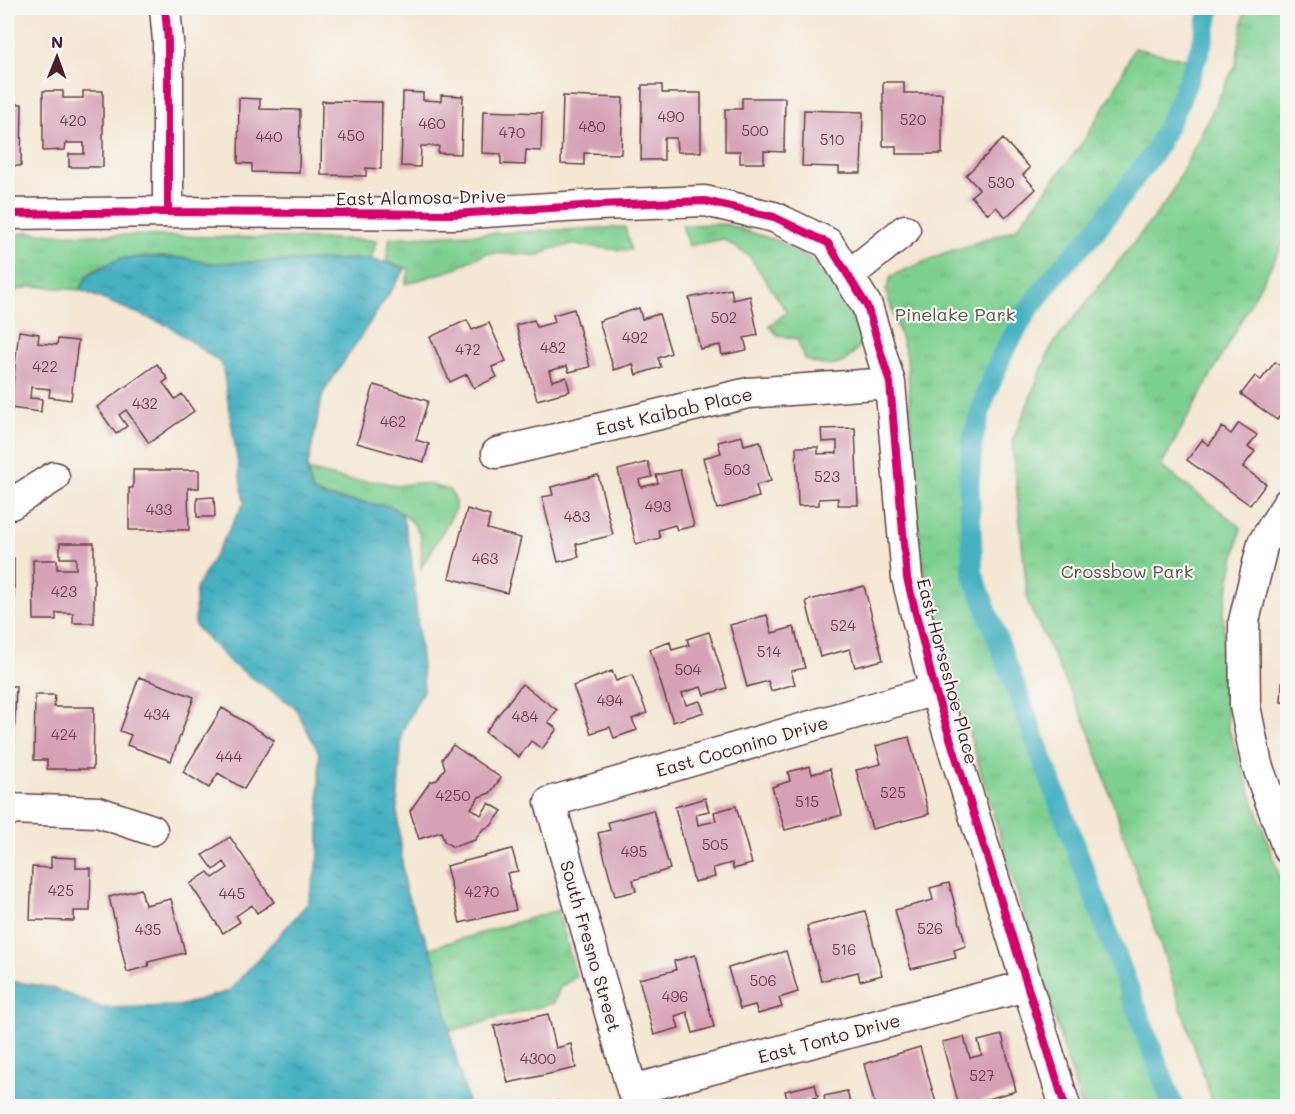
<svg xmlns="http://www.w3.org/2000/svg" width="1295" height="1114" font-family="Mali,sans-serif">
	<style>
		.grass { fill: url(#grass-tufts); stroke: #64785e; stroke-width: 1.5 }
		.water { fill: url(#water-ripples); stroke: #476876; stroke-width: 1.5 }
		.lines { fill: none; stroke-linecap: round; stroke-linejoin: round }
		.canal { stroke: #44b1c1; stroke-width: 21 }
		.building { fill: #d6a0b5 }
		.minor-casing { stroke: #643d44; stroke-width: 33 }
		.minor { stroke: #fff; stroke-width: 30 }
		.cycleway-casing { stroke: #f6f6f2; stroke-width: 11 }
		.cycleway { stroke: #d6006c; stroke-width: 8 }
		.labels { text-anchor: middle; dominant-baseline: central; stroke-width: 4.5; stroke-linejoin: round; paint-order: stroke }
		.number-label { font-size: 15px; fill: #6d3f4e }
		.street-label { font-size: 18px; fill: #4a1f2b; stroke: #f6f6f2 }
		.park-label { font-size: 18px; fill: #5a544a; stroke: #f6f6f2 }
	</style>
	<defs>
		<pattern id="grass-tufts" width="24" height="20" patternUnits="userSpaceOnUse" patternTransform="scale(1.5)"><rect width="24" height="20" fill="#7ed091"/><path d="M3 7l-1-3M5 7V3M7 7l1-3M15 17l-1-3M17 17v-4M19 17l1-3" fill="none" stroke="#6eb27d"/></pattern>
		<pattern id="water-ripples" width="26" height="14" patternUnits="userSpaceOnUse" patternTransform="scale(1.5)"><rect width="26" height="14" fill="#44b1c1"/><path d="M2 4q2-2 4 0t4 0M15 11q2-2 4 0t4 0" fill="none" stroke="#3b8f9d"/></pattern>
	</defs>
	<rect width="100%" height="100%" fill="#f6f6f2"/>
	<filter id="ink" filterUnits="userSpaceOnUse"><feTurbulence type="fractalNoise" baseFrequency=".0167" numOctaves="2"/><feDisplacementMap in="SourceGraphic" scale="12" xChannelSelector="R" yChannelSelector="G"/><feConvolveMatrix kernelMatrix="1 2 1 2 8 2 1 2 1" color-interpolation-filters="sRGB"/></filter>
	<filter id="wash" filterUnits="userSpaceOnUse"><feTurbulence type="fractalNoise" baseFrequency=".008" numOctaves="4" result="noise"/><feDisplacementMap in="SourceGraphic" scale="24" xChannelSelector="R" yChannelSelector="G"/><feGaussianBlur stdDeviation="1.35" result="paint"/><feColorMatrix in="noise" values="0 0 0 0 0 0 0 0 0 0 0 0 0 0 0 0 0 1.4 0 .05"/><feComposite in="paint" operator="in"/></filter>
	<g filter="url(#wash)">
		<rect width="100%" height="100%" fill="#f4e7d3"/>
		<path class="grass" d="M1245,8H1287V237L1161,466L1241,527L1223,613L1228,727L1287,898V1106H1214L1088,728L1028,603L1012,442L1051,347L1169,198L1236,63Z
			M1134,48L1193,61C1181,90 1169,120 1153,148C1123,197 1079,237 1043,282C1012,321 988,371 973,419C960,463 963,523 970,568C974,593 986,618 993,642L1167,1106H1081L926,589L916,509L907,357L886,291L891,276L942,254L1016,229L1083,142L1113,93Z
			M725,224L778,241L810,259L856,312L865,338C848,364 835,373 805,359L797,339L778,335L769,326L787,312L750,257L723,239L689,246L682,225Z
			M625,227L631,250L609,249L574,244L552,249L539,255L487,253L471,260L458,268L405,284L410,269L386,262L390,238Z
			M26,232L60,234L377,240L371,259L208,263C172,255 120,250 89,274C85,277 83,285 80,290L32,286L8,293V236Z
			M307,470L348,480L382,482L397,486L414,483L431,485L449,490L455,498V510L421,568C421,558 423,544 420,535C402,492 347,508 313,492Z
			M558,910L576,977L560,987L554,1003L450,1031L430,948Z"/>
		<path class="water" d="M159,257L185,258L208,263L371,259L406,268L323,393L307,470L312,491L324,497L393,507L402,515L411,553L424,689L402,732L397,809L405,889L435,961L452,1042L469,1106H19L8,1099V987L12,981L52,988L102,1008L179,1006L229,991L308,903L319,857V753L295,707L232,664L195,626L196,589L244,503L222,364L169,326L80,290L88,275L121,258Z"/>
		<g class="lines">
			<path class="canal" d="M1173,1106L973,574L969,485L972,441L984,399L1002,355L1026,313L1058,271L1093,234L1155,151L1181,98L1203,41L1210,8"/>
		</g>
		<g id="blocks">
			<path class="building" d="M883,82H904V93H942V154H896V146H883Z
				M642,85H662V93H701V152H677L676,138H664V160H641Z
				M43,91H63V98H83V91H103V167H69V154H84V143H66L65,150L43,151Z
				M403,92L423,93V100L441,101V95L463,96L461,154L438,153L439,146H421L420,167L401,166Z
				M563,96L623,98L621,154L584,153V165L561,164Z
				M239,98L260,99V109L300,110L299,173L252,172V164L238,163Z
				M742,98H785L784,152L764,151V163H740V151H725V109H742Z
				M322,101L382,102L381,169L366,168V176L321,175Z
				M8,104H22L21,166H8Z
				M804,110L863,112L861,173H839V167L802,166Z
				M483,111L542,113L541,151L526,150L525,165L501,164V154L482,153Z
				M1003,139L1030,168L1023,175L1036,189L1006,217L996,207L988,214L971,196L979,189L966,175Z
				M731,289L733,300L750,296L758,335L744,338L747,350L722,355L720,345L700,349L689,298Z
				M639,308L642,319L659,314L671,353L658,358L661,367L636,375L633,364L614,370L599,321Z
				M574,309L590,367L569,372L567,366L549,371L552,381L566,377L570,391L537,400L516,325L534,320L537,327L555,322L553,315Z
				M467,320L472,330L489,323L506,361L492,367L497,377L474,388L467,374L450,382L430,337Z
				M19,331L39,334L38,343L57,345L58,339L78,341L71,400L49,397L50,389L31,387L30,398L42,399L41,412L10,408Z
				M1275,362L1288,371V413L1284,410L1277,420L1241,394L1255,376L1261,380Z
				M157,364L168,379L163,383L175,399L182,394L194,411L149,443L126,410L119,415L127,426L116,434L97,407Z
				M374,385L428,401L416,440L429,444L424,462L357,443Z
				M1239,423L1257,435L1248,447L1255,451L1243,467L1266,484L1250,505L1187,460L1202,440L1209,445L1222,427L1231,434Z
				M855,428L858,505H838V498L819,499V505L798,506L796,447H818V454L837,453V441L822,442L821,429Z
				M742,436L744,445L760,441L771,481L756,485L759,497L717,509L703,458L721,453L718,442Z
				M648,462L652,477L639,480L641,487L658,483L656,475L680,470L694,526L677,530L675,525L658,530L660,538L636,544L618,470Z
				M133,470H199V488H188L189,530H129V488H133Z
				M598,475L613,535L576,544L579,557L558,562L542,497L553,495L551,487Z
				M214,497L215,517H197V498Z
				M467,509L490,516L487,529L521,538L507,593L449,578Z
				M60,543H94V623H73V613H56V620H34L33,560H57V569H76V558H60Z
				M8,558H14V619H8Z
				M864,586L883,660L855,667L850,649L820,657L806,601Z
				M767,615L772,633L794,627L805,668L791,671L795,684L771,691L768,681L747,687L730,625Z
				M709,632L727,688L704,695L701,687L682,693L686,705L700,701L704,712L673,722L650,649L670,642L672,650L689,645L687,639Z
				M1285,643H1288V671H1283Z
				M612,671L616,681L632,675L647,713L632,719L637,730L614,738L610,727L591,733L573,686Z
				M139,677L194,697L171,761L127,745L131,735L120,731Z
				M1282,682H1288V703L1281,702Z
				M522,684L557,710L548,722L557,729L542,749L531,741L519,757L485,732Z
				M8,686H16L13,764H8Z
				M35,695H55L54,707H94L93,769H47V760H34Z
				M222,708L274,740L244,789L218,773L209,788L183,772Z
				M909,737L929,814L872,829L856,770L881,764L876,746Z
				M453,745L501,778L490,793L479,797L471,808L481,815L489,803L502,811L491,826L483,829L475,840L453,847L444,841L441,832L419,839L410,811L430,782L437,780L445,768L442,759Z
				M810,766L812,774L830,769L842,815L785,830L772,787L790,781L788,772Z
				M705,798L709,811L696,814L698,825L716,821L714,812L736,806L752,864L733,869L732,863L713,868L715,877L694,882L675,807Z
				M653,810L670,869L633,880L636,891L615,896L598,833L610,830L608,822Z
				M230,837L274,902L257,913L252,905L236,916L240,922L223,933L190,884L208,872L213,878L228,868L224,862L214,870L203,855Z
				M512,849L518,871L507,873L516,910L460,923L446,866Z
				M51,857L76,858V868H91L90,911H74V921L30,920L32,867L51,868Z
				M949,883L966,946L954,950L956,958L911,969L895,910L933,900L930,888Z
				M141,889L145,905L171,899L185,953L148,962L149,966L127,972L109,897Z
				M865,911L882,975L860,981L858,972L821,981L807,926Z
				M786,951L798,992L779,998L782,1007L758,1014L755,1005L740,1009L728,968Z
				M695,955L714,1027L693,1033L687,1012L675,1016L679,1028L654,1035L639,979L676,970L674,961Z
				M548,1014L556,1048L571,1044L576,1068L508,1083L494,1026Z
				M1002,1035L1016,1091L980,1101L981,1106H959L942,1042L964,1037L970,1058L982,1055L978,1041Z
				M920,1047L937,1106H875L864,1064Z
				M815,1084L818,1097L805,1100L807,1106H789L785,1091Z
				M847,1091L851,1106H826L824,1096Z
				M557,1101L574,1106H556Z
				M743,1101L745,1106H726Z"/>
		</g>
	</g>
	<g filter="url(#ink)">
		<use href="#blocks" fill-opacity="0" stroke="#643d44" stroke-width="1.5"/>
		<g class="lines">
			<g class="minor-casing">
				<path id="minor" d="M165,8L168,41V212
					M8,214L168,212L453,214L598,205L705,201L774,217L828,243L867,306L890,383L907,578L935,690L1065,1106
					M848,276L905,230
					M497,453L748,393L890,383
					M8,503L11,504L54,477
					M1288,503L1263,543L1244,621L1245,706L1257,765L1288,849
					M935,690L550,802L632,1090L1026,986
					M8,809L98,812L152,830"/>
			</g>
			<use href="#minor" class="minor"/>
			<g class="cycleway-casing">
				<path id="cycleway" d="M165,8L168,41V212
					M8,214L168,212L453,214L598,205L705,201L774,217L828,243L867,306L890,383L907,578L935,690L1065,1106"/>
			</g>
			<use href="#cycleway" class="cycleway"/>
		</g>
	</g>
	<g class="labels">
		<g class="number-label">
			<text x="671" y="116">490</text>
			<text x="913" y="119">520</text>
			<text x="73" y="120">420</text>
			<text x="432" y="123">460</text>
			<text x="592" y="126">480</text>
			<text x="755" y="130">500</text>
			<text x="512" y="132">470</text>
			<text x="351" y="135">450</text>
			<text x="269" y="136">440</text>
			<text x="832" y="139">510</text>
			<text x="1001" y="182">530</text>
			<text x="724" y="317">502</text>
			<text x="635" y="337">492</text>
			<text x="553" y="347">482</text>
			<text x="468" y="349">472</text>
			<text x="45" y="366">422</text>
			<text x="145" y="403">432</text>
			<text x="393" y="421">462</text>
			<text x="737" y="469">503</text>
			<text x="827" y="476">523</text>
			<text x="658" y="506">493</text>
			<text x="159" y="509">433</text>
			<text x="577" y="516">483</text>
			<text x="485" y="558">463</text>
			<text x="64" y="591">423</text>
			<text x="843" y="625">524</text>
			<text x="769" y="651">514</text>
			<text x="688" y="669">504</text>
			<text x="610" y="700">494</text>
			<text x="157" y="714">434</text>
			<text x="525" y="716">484</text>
			<text x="64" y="734">424</text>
			<text x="229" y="756">444</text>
			<text x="893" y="792">525</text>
			<text x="453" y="795">4250</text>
			<text x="807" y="801">515</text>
			<text x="715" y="844">505</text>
			<text x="634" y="851">495</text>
			<text x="61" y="890">425</text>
			<text x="482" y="891">4270</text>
			<text x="232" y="893">445</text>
			<text x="930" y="928">526</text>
			<text x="148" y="929">435</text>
			<text x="844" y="949">516</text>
			<text x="763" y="980">506</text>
			<text x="675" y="996">496</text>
			<text x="538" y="1058">4300</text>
			<text x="982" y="1075">527</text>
		</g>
		<g class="street-label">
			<text transform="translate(421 197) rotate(-1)">East Alamosa Drive</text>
			<text transform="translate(674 411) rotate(-13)">East Kaibab Place</text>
			<text transform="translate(948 671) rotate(75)">East Horseshoe Place</text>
			<text transform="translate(742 746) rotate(-16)">East Coconino Drive</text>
			<text transform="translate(591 946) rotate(74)">South Fresno Street</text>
			<text transform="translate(829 1038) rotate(-15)">East Tonto Drive</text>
		</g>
		<g class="park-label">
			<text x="955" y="314">Pinelake Park</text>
			<text x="1127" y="571">Crossbow Park</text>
		</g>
	</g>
	<rect width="1295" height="1114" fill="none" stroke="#f6f6f2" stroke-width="30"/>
	<g transform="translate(57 57) rotate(1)" stroke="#f6f6f2" stroke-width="4.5" paint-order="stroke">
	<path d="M0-4.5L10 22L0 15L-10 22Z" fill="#4a1f2b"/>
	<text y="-9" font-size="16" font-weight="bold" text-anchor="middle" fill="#4a1f2b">N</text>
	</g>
</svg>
